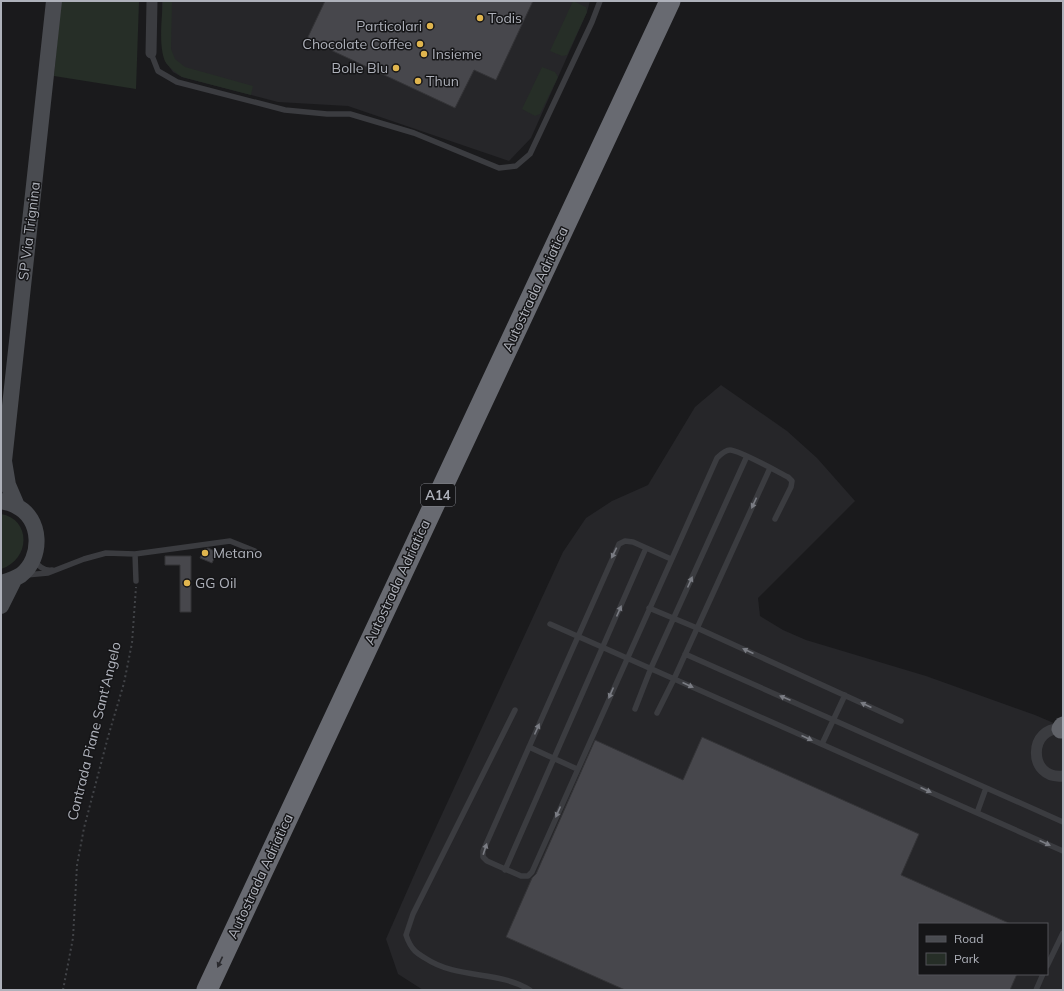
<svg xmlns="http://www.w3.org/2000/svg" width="1064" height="991" font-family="Mulish,sans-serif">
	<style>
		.built { fill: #262629; fill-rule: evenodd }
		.green { fill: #262e27 }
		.building { fill: #47474c; stroke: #343437 }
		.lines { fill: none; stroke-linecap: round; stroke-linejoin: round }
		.path { stroke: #414347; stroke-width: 2; stroke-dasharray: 2 3; stroke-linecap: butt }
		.service { stroke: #3b3c40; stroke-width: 5.5 }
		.minor { stroke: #3b3c40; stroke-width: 11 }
		.secondary { stroke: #494b50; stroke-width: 16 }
		.trunk { stroke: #606268; stroke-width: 19 }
		.motorway { stroke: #686a71; stroke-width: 21 }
		.oneway { fill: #7a7c83 }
		.oneway2 { fill: #2a2a2e }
		.poi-dot { fill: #e0b54e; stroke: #151517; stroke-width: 1.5 }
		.labels { text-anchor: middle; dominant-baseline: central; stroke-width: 3; stroke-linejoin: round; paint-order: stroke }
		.shield { fill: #151517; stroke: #808289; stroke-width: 1 }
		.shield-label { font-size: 13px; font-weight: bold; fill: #aeb1ba }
		.poi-label { font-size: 14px; fill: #aeb1ba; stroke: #151517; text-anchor: start }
		.street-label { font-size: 14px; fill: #aeb1ba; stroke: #151517 }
	</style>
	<rect width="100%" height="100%" fill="#1a1a1c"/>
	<path class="built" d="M162,1H590L587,12L531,138L509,161L348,106L278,102L182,77L173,72L165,61L163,52Z
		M721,385L787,431L817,458L855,501L758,598L760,616L783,630L806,640L926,676L1035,715L1063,727V990H423L398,974L386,939L419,864L563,552L586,518L612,501L648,485L695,407ZM919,924H1047V974H919Z"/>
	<path class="green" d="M61,1H139L136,89L54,76Z
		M163,1H172L171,49L175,59L185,67L253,86L251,95L182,77C176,73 171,69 166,63C158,49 162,17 163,1Z
		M573,1L586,7L587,12L567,55L562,56L550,51Z
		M542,67L555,72L558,77L540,114L535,116L522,109Z
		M1,514C31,519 31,559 1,569Z"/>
	<path class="building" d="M325,1H533L496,80L474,70L455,108L307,39Z
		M208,548L217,552L212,563L200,558L204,549Z
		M165,556H191V612H180V565H165Z
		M702,737L919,834L901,875L1011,924H919V974H1017L1010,990H625L506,937L532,878L536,874L595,740L683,780Z"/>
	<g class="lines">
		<path class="path" d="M63,990L73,938L77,865L84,828L108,737L124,683L132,643L136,587"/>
		<path class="service" d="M151,53L158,71L177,82L285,110L327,114H350L414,133L499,168L516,166L530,154L592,22L600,1
			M135,554L230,541L255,551
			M671,559L633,542L625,541L619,544L483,851V857L487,861L521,876H528L532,872L717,458C720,455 725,450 730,450C739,450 778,472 788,477L792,481L791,487L775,519
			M35,561C39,567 44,571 52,570
			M26,575L48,573L84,559L106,553L135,554L136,581
			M649,608L697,628L901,721
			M550,624L1063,851
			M685,654C811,709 937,767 1063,822
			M635,709L651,668L747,456
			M515,710L413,914L406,935C408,941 411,947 415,951C418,954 422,956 425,958C458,980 498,970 530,990
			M657,713L674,679L770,468
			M822,744L845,695
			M529,747L577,769
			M977,813L986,788
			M505,870L646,548
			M1047,966L1063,933
			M1036,990L1043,974"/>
		<path class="minor" d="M151,53L152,1
			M1063,729C1028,725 1027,780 1063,776"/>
		<path class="secondary" d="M1,501C6,502 11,503 16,506C42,518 43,558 21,575C15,579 8,581 1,583
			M17,506L8,485L4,461L54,1
			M1,606L15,578"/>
		<path class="trunk" d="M1061,729L1063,726"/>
		<path class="motorway" d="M207,990L670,1"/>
	</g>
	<defs><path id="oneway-solid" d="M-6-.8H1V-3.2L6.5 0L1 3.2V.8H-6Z"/></defs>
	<g class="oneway">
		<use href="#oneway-solid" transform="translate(754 503) rotate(115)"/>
		<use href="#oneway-solid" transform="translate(614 553) rotate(116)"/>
		<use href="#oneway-solid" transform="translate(690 582) rotate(-66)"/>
		<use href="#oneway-solid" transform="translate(619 611) rotate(-66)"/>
		<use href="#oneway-solid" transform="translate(748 651) rotate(-156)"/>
		<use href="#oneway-solid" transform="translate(688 685) rotate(24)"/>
		<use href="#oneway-solid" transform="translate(611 693) rotate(114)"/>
		<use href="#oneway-solid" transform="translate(785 698) rotate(-157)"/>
		<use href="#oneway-solid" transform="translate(866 705) rotate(-155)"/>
		<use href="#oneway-solid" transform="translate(537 729) rotate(-66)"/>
		<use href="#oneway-solid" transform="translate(807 738) rotate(24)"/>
		<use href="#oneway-solid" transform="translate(926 790) rotate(24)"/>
		<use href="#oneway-solid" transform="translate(558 812) rotate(114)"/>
		<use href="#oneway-solid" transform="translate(1045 843) rotate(24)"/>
		<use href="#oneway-solid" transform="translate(485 849) rotate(-72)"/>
	</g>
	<use class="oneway2" href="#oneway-solid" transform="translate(220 962) rotate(115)"/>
	<g class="poi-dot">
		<circle cx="480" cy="18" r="4"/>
		<circle cx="430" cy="26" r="4"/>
		<circle cx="420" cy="44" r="4"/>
		<circle cx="424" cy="54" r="4"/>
		<circle cx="396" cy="68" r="4"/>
		<circle cx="418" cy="81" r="4"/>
		<circle cx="205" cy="553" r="4"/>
		<circle cx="187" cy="583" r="4"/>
	</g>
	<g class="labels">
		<rect class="shield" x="421" y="484" width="34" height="22" rx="3"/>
		<g class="shield-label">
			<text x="438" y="495">A14</text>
		</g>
		<g class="poi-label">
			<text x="488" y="18">Todis</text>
			<text x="422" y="26" text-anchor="end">Particolari</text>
			<text x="412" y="44" text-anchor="end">Chocolate Coffee</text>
			<text x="432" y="54">Insieme</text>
			<text x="388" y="68" text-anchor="end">Bolle Blu</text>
			<text x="426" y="81">Thun</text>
			<text x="213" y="553">Metano</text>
			<text x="195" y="583">GG Oil</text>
		</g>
		<g class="street-label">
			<text transform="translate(29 231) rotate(-83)">SP Via Trignina</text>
			<text transform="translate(535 289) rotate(-65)">Autostrada Adriatica</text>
			<text transform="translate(397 582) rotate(-65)">Autostrada Adriatica</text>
			<text transform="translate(94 731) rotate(-76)">Contrada Piane Sant'Angelo</text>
			<text transform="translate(260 876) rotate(-65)">Autostrada Adriatica</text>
		</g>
	</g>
	<rect width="1064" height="991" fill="none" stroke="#aeb1ba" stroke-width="4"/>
	<rect x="918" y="923" width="130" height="52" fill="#151517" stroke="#525358"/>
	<rect x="926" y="936" width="20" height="6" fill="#494b50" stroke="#525358"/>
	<text x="954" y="943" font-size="12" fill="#aeb1ba">Road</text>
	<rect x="926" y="953" width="20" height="12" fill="#262e27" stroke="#525358"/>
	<text x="954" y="963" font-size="12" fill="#aeb1ba">Park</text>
</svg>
